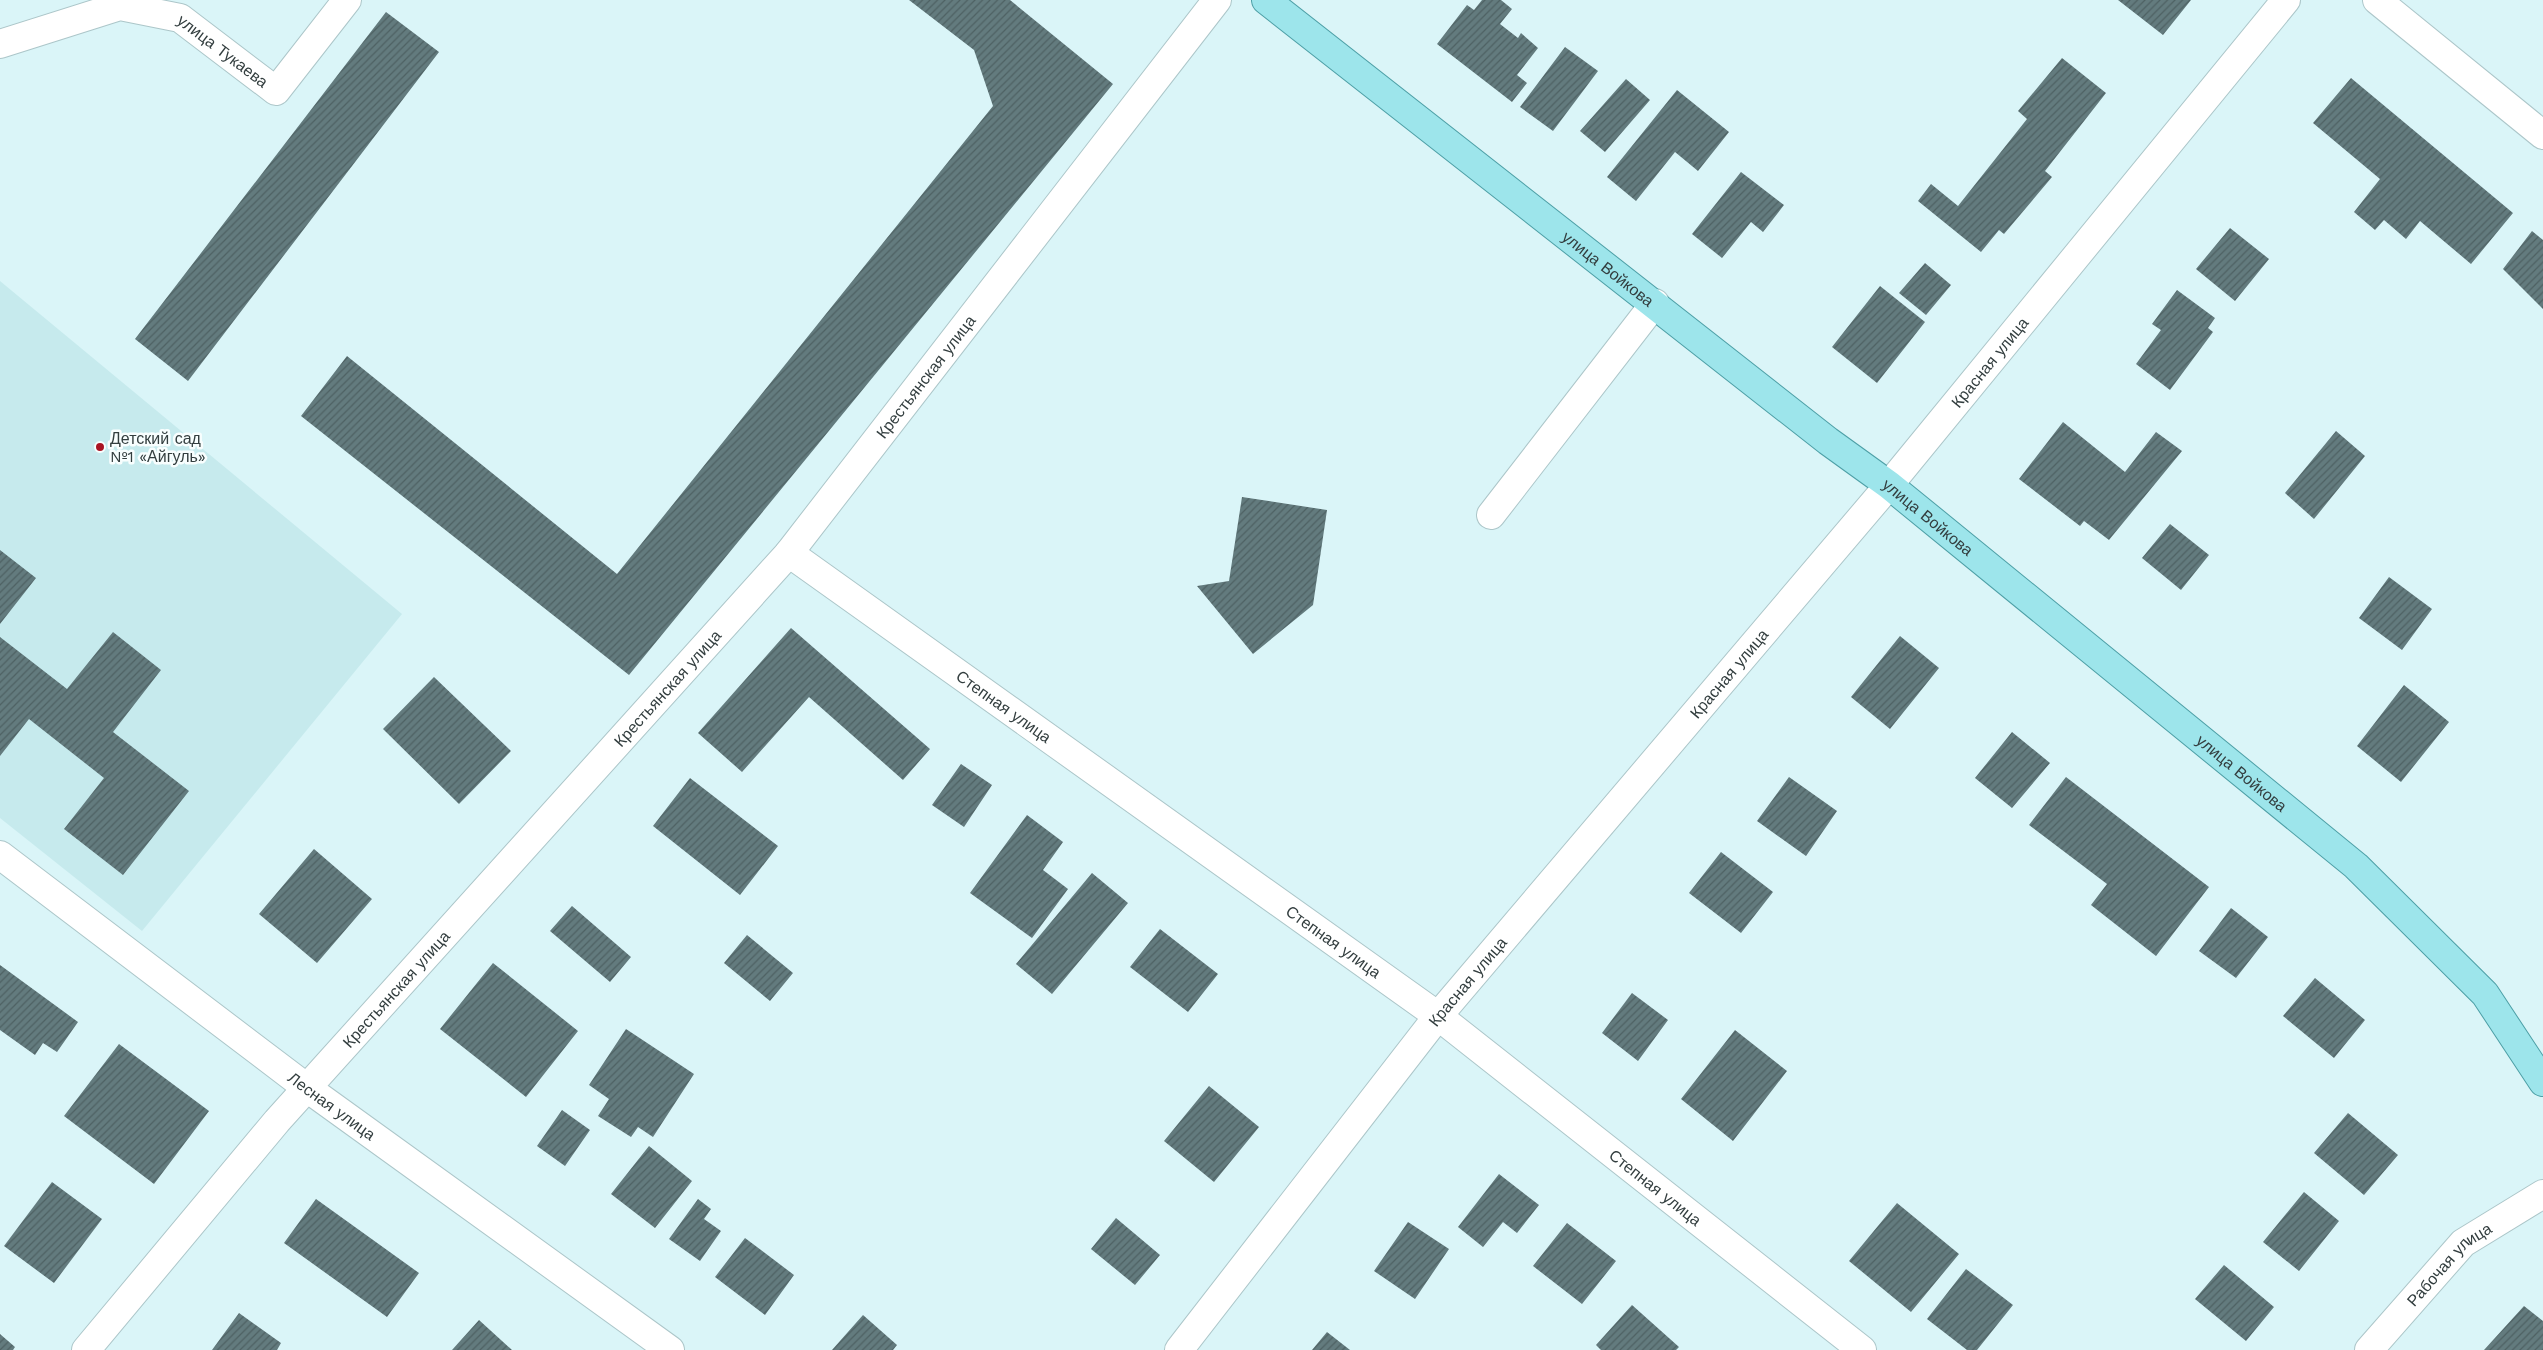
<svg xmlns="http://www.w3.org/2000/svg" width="2543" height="1350" font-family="'Work Sans',sans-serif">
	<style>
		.built { fill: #c6eaed }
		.building { fill: url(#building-hatch) }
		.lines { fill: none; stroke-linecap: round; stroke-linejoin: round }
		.minor-casing { stroke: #acc6c9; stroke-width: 30 }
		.major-casing { stroke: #4d9fa6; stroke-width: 30 }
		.minor { stroke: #fff; stroke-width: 28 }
		.major { stroke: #9de5eb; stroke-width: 28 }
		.poi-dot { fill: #a91423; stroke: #f8fefe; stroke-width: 2 }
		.labels { text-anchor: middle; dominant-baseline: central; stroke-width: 5; stroke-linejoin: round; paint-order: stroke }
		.street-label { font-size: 16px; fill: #333e3f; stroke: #f8fefe }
		.poi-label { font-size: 16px; fill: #333e3f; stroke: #f8fefe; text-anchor: start }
	</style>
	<defs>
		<pattern id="building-hatch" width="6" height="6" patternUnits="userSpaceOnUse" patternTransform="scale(1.25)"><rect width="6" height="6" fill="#637b7e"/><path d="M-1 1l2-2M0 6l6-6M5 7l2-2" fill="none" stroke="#4e6163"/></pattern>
	</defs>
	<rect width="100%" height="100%" fill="#daf5f8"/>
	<path class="built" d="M0,281L402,614L142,931L0,818Z"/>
	<path class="building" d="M909,0H1010L1113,84L629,675L301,416L347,356L617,574L993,106L974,50Z
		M1482,0H1501L1512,9L1500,24L1518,38L1521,33L1538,48L1517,75L1527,83L1512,102L1437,44L1467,5L1474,10Z
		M2118,0H2191L2163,35Z
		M386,12L439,52L188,381L135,339Z
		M1565,47L1598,71L1553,131L1520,107Z
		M2062,58L2106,93L2045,171L2052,177L2004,234L1999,230L1981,252L1918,201L1931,184L1958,206L2027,119L2018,111Z
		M2351,78L2513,213L2471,264L2420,221L2406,239L2384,220L2375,230L2354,212L2380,179L2313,123Z
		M1626,79L1650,100L1605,152L1580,131Z
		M1677,90L1729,132L1698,171L1675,152L1636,201L1607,177Z
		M1741,172L1784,205L1763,232L1751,222L1722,258L1692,234Z
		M2230,228L2269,259L2235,301L2196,269Z
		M2532,231L2543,240V309L2503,269Z
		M1925,263L1951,285L1926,315L1899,293Z
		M1880,286L1925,322L1877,383L1832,347Z
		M2177,290L2215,318L2208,328L2213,332L2170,390L2136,364L2161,330L2152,324Z
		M2063,422L2125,472L2156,432L2182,451L2109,540L2084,521L2080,526L2019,479Z
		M2336,431L2365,456L2314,519L2285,493Z
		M1242,497L1327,510L1313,605L1253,654L1197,586L1229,581Z
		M2170,524L2209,555L2181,590L2142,558Z
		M0,550L36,578L0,624Z
		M2389,577L2432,609L2402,650L2359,618Z
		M791,628L930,749L903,780L809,697L742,772L698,733Z
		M113,632L161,670L113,732L189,791L123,875L64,829L104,778L29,719L0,756V637L67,689Z
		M1900,636L1939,668L1890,729L1851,697Z
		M434,677L511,751L459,804L383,729Z
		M2404,685L2449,722L2401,782L2357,746Z
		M2012,732L2050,763L2012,808L1975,778Z
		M961,764L992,785L964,827L932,805Z
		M1789,777L1837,811L1806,856L1757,821Z
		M2066,777L2209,887L2156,956L2091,905L2107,884L2029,825Z
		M690,778L778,846L740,895L653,826Z
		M1027,815L1063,842L1043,870L1068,889L1032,938L970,893Z
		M314,849L372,899L317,963L259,914Z
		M1721,852L1773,892L1741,933L1689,893Z
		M1092,873L1128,903L1052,994L1016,964Z
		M572,906L631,957L610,982L550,931Z
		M2231,908L2268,937L2236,978L2199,951Z
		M1160,929L1218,974L1188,1012L1130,967Z
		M747,935L793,973L770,1001L724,963Z
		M493,963L578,1031L526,1097L440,1029Z
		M0,965L78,1022L57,1052L43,1043L35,1055L0,1030Z
		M2315,978L2365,1020L2334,1058L2283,1016Z
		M1632,993L1668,1020L1638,1061L1602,1033Z
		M626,1029L694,1074L653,1137L638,1127L631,1137L598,1116L609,1099L589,1085Z
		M1735,1030L1787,1071L1733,1141L1681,1099Z
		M119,1044L209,1111L154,1184L64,1116Z
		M1209,1086L1259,1127L1214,1182L1164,1141Z
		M562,1110L590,1130L565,1166L537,1146Z
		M2348,1113L2398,1155L2364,1195L2314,1153Z
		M649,1146L692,1181L655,1228L611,1194Z
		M1499,1174L1539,1205L1517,1233L1503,1222L1483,1247L1458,1227Z
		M52,1182L102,1219L54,1283L4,1246Z
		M2304,1192L2339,1221L2299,1271L2263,1242Z
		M316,1199L419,1273L387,1317L284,1243Z
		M698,1199L711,1209L704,1219L721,1231L700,1261L669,1239Z
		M1897,1203L1959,1254L1911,1312L1849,1261Z
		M1116,1218L1160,1255L1135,1285L1091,1249Z
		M1408,1222L1449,1249L1415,1299L1374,1271Z
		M1567,1223L1616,1261L1582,1304L1533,1266Z
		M745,1238L794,1275L765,1315L715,1277Z
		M2224,1265L2274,1307L2246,1341L2195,1299Z
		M1966,1269L2013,1305L1977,1350H1967L1927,1319Z
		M1632,1305L1679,1347L1676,1350H1601L1596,1345Z
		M2524,1306L2543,1321V1350H2484Z
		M239,1313L281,1343L277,1350H212Z
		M863,1315L897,1345L893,1350H832Z
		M479,1320L512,1350H452Z
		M1327,1332L1350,1350H1312Z
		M0,1334L15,1347L13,1350H0Z"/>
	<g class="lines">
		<g class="minor-casing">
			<g id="minor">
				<path d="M2377,0L2543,135"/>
				<path id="s1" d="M0,44L120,6L180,18L276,91L347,0"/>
				<path d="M1491,515L1655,303"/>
				<path id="s2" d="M789,553L1438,1016L1862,1350"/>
				<path id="s3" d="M0,855L307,1088L670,1350"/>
				<path id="s4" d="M86,1350L277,1121L789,553L1217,0"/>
				<path id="s5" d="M1179,1350L1438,1016L1889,485L2286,0"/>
				<path id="s6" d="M2369,1350L2463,1243L2543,1194"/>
			</g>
		</g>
		<g class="major-casing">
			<g id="major">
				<path id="s7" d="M1266,0L1828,441L1889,485L2356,866L2485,994L2543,1082"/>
			</g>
		</g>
		<use href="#minor" class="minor"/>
		<use href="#major" class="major"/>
	</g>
	<circle class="poi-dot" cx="100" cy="447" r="5"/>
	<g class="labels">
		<g class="street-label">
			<text stroke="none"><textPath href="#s1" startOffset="241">улица Тукаева</textPath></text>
			<text stroke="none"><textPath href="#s7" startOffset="435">улица Войкова</textPath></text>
			<text stroke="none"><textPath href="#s5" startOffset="1278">Красная улица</textPath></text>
			<text stroke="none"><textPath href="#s4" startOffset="1286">Крестьянская улица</textPath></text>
			<text stroke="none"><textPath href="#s7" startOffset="840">улица Войкова</textPath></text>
			<text stroke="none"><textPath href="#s5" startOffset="872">Красная улица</textPath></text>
			<text stroke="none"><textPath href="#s4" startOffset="881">Крестьянская улица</textPath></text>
			<text stroke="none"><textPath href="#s2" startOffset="264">Степная улица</textPath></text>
			<text stroke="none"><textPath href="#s7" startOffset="1245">улица Войкова</textPath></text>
			<text stroke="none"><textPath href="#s2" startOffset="669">Степная улица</textPath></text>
			<text stroke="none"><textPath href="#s5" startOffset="468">Красная улица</textPath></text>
			<text stroke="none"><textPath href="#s4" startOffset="476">Крестьянская улица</textPath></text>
			<text stroke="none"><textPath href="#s3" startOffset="416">Лесная улица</textPath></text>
			<text stroke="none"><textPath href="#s2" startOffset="1074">Степная улица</textPath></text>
			<text stroke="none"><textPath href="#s6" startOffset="118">Рабочая улица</textPath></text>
		</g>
		<g class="poi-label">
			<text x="110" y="438">Детский сад<tspan x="110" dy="18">№1 «Айгуль»</tspan></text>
		</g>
	</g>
</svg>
